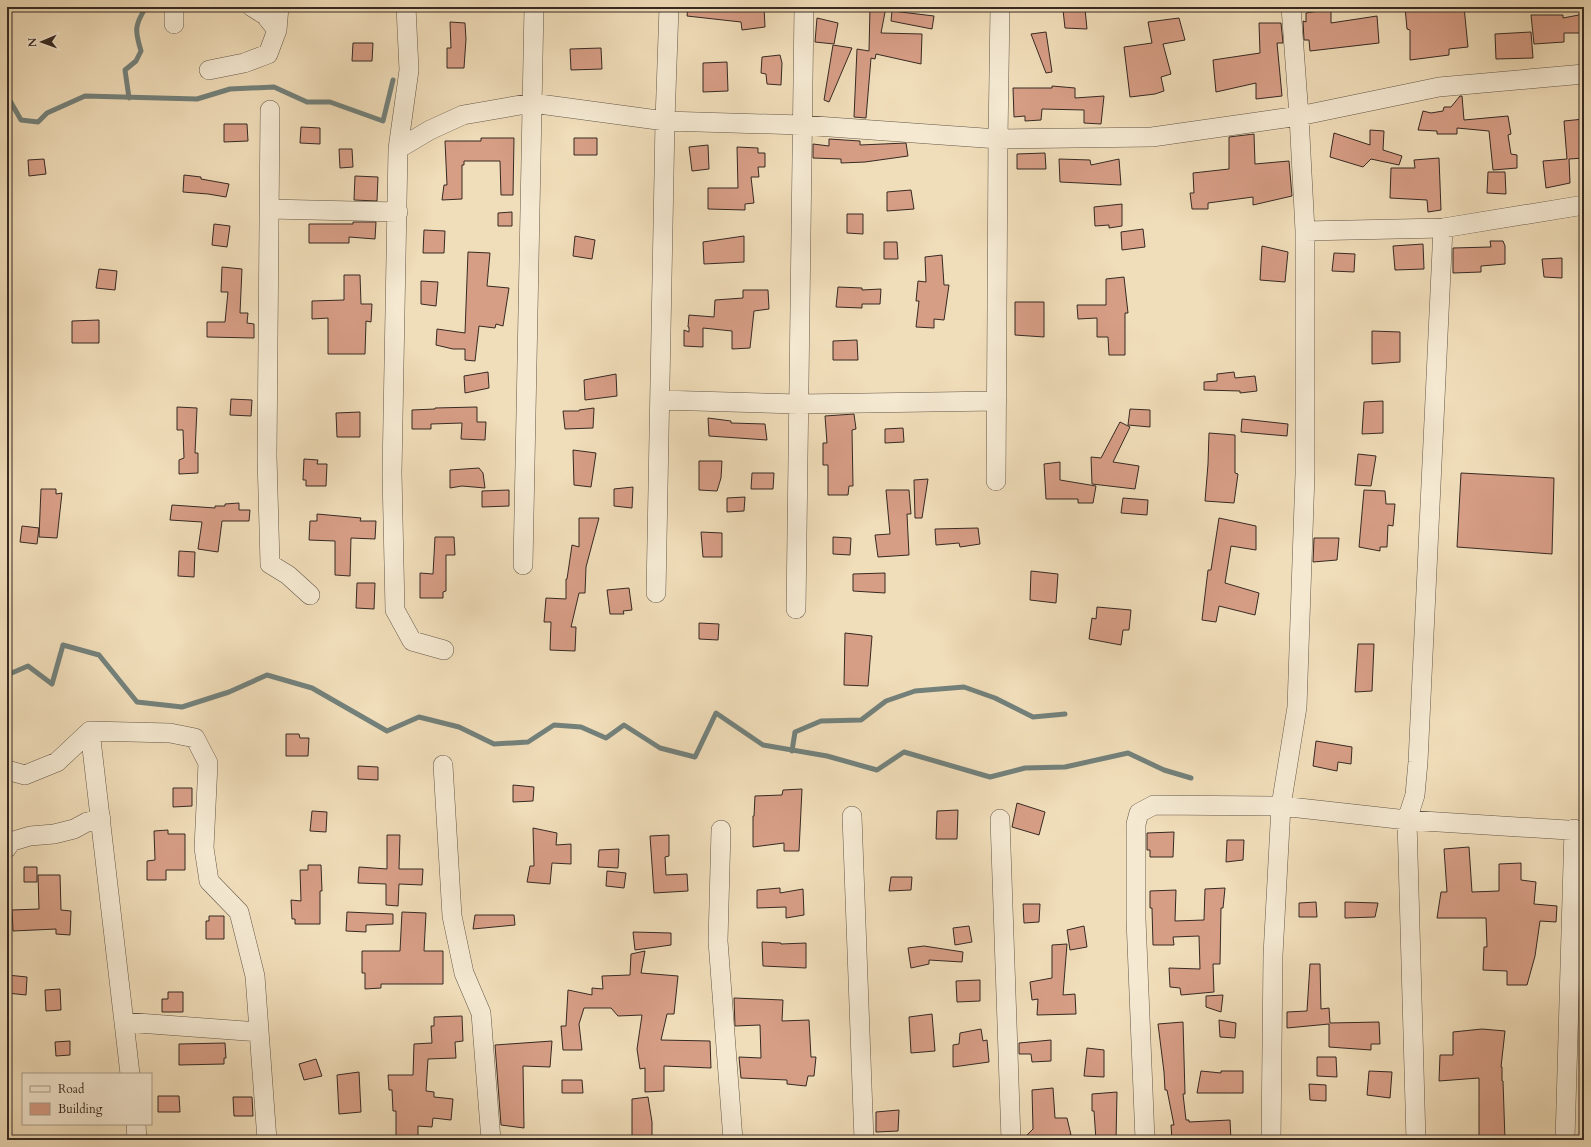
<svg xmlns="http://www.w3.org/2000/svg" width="1591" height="1147" font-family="Cardo,serif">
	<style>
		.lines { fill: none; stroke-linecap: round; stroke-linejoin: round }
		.stream { stroke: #73817b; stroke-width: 5 }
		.building { fill: #d79e86; stroke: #362a23 }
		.minor-casing { stroke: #645748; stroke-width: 20 }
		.minor { stroke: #f5e9d2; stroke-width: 19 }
	</style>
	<rect width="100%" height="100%" fill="#f0ddb9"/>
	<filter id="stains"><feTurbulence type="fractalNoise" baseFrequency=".005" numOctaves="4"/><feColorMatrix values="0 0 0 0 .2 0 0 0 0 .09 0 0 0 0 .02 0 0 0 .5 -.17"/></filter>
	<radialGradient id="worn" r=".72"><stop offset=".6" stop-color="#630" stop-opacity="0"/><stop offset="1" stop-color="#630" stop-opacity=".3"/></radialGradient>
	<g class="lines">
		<path class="stream" d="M7,86L9,99
			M129,98L125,70L136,61L141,51C135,31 134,26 146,7
			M7,100L9,99L21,120L38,122L47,113L85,96L197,99L230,89L274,87L307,102H330L383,121L393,80
			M7,675L28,666L52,684L63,645L99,655L137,702L182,707L229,692L267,675L312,688L387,731L419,717L459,727L494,744L528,742L554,725L581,727L606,738L624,725L660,748L695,757L716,713L763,745L827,756L877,770L904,752L990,777L1025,768L1065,767L1128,753L1164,770L1191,778
			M792,751L795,732L821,721L861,720L886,701L915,691L964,687L995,698L1033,717L1065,714"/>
	</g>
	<path class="building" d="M688,7H764L765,27L742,30L741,22L687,16Z
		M870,7H886L881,33L922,34L921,64L876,54L875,59L871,58L866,118L854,117L857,49L869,51Z
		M1405,7H1464L1468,47L1449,49V55L1410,60V30L1407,29Z
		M1085,9L1087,29L1065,28L1063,10Z
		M1331,9V23L1377,16L1379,43L1310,51L1309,40H1304L1303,21L1306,22V13Z
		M892,11L934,16L932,29L891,21Z
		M1584,14V33H1564V42L1534,44L1531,15H1563V18Z
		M817,18L838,23L834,44L815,42Z
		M1179,18L1185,40L1163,44L1171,74L1161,77L1164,91L1155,94L1130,97L1124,47L1152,43L1148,22Z
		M450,22L465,23L466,39L464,68H447V48H451Z
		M1259,23H1281L1283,43H1277L1282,96L1256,99V83L1216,92L1213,60L1260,53Z
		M1046,32L1052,72L1046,73L1031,34Z
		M1531,32L1533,58L1496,59L1495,34Z
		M353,43H373L372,61H352Z
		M833,45L852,48L829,102L824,100Z
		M601,48L602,69L571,70L570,49Z
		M780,55L782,63L781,85L767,84L766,74L761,73L762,57Z
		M727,62L728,91L703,92V63Z
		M1052,86L1075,88V98L1104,96L1101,124L1084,123V110L1042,109L1041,120L1025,121V116L1014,117L1013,88H1052Z
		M1460,96H1462L1464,120L1508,116L1511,134L1508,135L1511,154L1517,155V168L1493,170L1489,131L1457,128V134H1437V131L1418,130L1423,111L1431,113L1443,111L1444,107H1451Z
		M1584,119V158L1569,159L1570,183L1546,188L1543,161L1567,159L1564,121Z
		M224,124H247L248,141L224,142Z
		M301,127L320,128V144L300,143Z
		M1370,130L1384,131L1383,150L1402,156L1399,165L1371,159L1363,167L1330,157L1334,133L1370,145Z
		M1254,134L1255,164L1289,161L1292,196L1253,205V197L1208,203V209H1192L1190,193H1194L1193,173L1229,169V137Z
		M481,138H514L513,195H501L500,161H464V165H462V199L442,200L444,185H447L445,141H481Z
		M574,138H597V155H574Z
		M829,139L860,141V145L906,143L908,156L865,162L841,163V159L813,158V144L829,146Z
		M708,145L709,169L692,171L689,147Z
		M737,147L758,148V153H765V167H758L759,177H751L754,203L745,204V210L708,209V188H738Z
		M339,149H352L353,167L340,168Z
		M1045,153L1046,169H1017V154Z
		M1439,158L1441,210L1428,212L1427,200L1390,198L1391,168H1415L1414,160Z
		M44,159L46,174L29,176L28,160Z
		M1059,159L1090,160L1091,165L1119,159L1121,185L1060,182Z
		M1488,172H1505L1506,194L1487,193Z
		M184,175L201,177V179L229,184L226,197L208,194L183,192Z
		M355,176L378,177L377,201L354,200Z
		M911,190L914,209L887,211V192Z
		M1122,204V226L1109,228V225L1095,226L1094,207Z
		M512,212V226H498V213Z
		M847,214H863V234L847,233Z
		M353,222H376L375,239L349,237V243H309V224H353Z
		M214,224L230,226L227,247L212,245Z
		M1143,229L1145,247L1122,250L1121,232Z
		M424,230L445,231L444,253H423Z
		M575,236L595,240L592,259L573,256Z
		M744,236V262L704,264L703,242Z
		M1490,241H1503L1505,246V264L1481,266V272L1453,273V248L1491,247Z
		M884,242H897L898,259H884Z
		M1423,244L1424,269L1395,270L1393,246Z
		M1262,246L1288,252L1285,282L1260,280Z
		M468,252L490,253L487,286L509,288L503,326L496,324L495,328L479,326L475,361L465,360V349H453L436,345L437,329L465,333Z
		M1334,253L1355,254L1354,272L1332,271Z
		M942,255L944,285H949L944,320L934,319V328L916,327L919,301H916L918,281L926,282L925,257Z
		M1562,258V278L1544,277L1542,259Z
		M222,267L242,269L240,313H248L247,323L254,324V338L207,337V322H225L228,292H221Z
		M99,269L117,271L115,290L96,288Z
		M344,275H360L361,304H372L371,322L366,321L365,354H328V318L312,319V301L344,300Z
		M1124,277L1128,313H1125V355H1109L1108,337H1097V318L1078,319L1077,305H1106V279Z
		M421,281L438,282L436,306L421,304Z
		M838,287L862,288V290L881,289L880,304H862V308L836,307Z
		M743,290H768L769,309L754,311L750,348L732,349V331L703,328V347L684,346V330L689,332V327H688L689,315L714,317L715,300L743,298Z
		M1015,302H1044V337L1015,335Z
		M99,320V343H72V321Z
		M1372,331L1400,332V362L1372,364Z
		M857,340L858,360H833V341Z
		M488,372L489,388L465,393L464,376Z
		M1234,372L1235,378L1255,376L1257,391L1240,393V391L1204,390V382L1217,381V374Z
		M616,374L617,396L585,400L584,380Z
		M231,399L252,400L251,416L230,415Z
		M1383,401V433L1362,434L1364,402Z
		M177,407L197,408L195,453H198V473L179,474V460L184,458L183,430H177Z
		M477,407V422H486L485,440L461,439L462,423L431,424V429H412V410L435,409V408Z
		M594,408L593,428L565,429L563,411H579V410Z
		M1130,409L1150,410V427L1128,425Z
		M360,412V437H337L336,413Z
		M854,414L856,429L852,430L853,486H849L848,495H828V465H823V443H827L825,416Z
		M708,418L731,421V423L765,424L767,440L709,436Z
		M1242,419L1288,424L1287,436L1241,432Z
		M1120,422L1130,427L1113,462L1139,466L1135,489L1092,484L1091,457L1101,458Z
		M903,428L904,442L885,443V429Z
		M1209,433L1235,435V473L1238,474L1234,503L1205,501L1208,464Z
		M573,450L596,453L591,487L574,485Z
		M1358,454L1376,456L1371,486L1355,485Z
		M304,459L318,460L317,464H327L326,486H306V480H303Z
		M699,461H722L721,478L717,491L699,490Z
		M1060,462V480L1096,486L1093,503H1078V499H1046L1044,464Z
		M479,468L483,473L485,488L462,486L450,488V470Z
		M752,473H774L773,489H751Z
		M1461,473L1554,478L1552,554L1457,547Z
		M928,479L922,518H915L914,480Z
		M633,487L632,508L614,506V489Z
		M41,489H56V494L62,493L57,538L39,537Z
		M509,490V506L482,507V491Z
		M886,490H909L911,514H907L909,555L878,557L875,535L890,534Z
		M1364,490L1385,491L1386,504H1395L1393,526L1388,525L1387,547H1380V551L1359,547Z
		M745,497L744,511L727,512V498Z
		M1123,498L1148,500L1147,515L1121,513Z
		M239,503V510H250L249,521H222L218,552L198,549L202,522L170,520L172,505L215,508V506H225V504Z
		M317,514L361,518L360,521H376L375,539L351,538L350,576L335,575V541L309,540L310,521H317Z
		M579,518H599L586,567L585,593H579L571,627H576L575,651L550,650L551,622H544L546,598L566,599V579H567L572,545L579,547Z
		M1219,518L1256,526V550L1231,546L1225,583L1259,593L1255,615L1219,606L1216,622L1202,620L1208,570H1211Z
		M22,526L39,528L37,544L20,542Z
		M978,528L980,544L960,547L959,543L936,545L935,529Z
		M701,532L722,533V557H703Z
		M435,537H454L455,555H446V591L443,592V598H420V573L433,574Z
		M833,537L851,538L850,555L833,554Z
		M1314,538H1339L1337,560L1313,562Z
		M179,551L195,552L194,577L178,576Z
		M1031,571L1058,574L1056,603L1030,600Z
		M885,573V593L853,591V574Z
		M357,583H375L374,609L356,608Z
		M629,588L632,610L623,611L624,614H610L607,590Z
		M1097,607L1131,610L1129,630H1123L1121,645L1089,639L1092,618L1096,619Z
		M699,623L719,624L718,640L699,639Z
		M845,633L872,636L868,686L844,685Z
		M1358,644H1374L1372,691L1355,692Z
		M286,734H299L300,738H309L308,756H286Z
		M1316,741L1352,747L1351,764L1338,762L1337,771L1313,766Z
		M358,766L378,767V780L358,779Z
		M513,785L534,787L533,801L513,802Z
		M173,788H192V806L173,807Z
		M802,789L799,851H784V843L753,847V816H754L755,796L782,795L783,790Z
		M1017,803L1045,812L1039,835L1012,827Z
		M958,810L957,839H936L937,811Z
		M312,811L327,812L326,832L310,831Z
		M533,828L557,833L556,845L571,844V864L552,863L550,884L527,882L530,866H534Z
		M168,830V834H185V870H166V880H147V861L155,860L154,831Z
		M1174,832L1173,857H1150V850H1147V833Z
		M387,835H400L399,869H423L422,885L399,884L398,906L386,905V884L358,883L359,867L387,869Z
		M669,835V856L665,857L666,875L687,874L688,891L654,893L650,836Z
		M1227,840H1244L1243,860L1226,862Z
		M1469,847L1472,892L1499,891V864L1521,863V880L1536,882L1534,904L1557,906L1556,922L1540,921L1535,956L1527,985H1507V971L1483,970L1484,947H1487L1486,918H1437L1441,892H1447L1444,849Z
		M619,849L618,868L598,867L599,850Z
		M308,865H321L322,891H320V924H295V919H292L291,900L301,901L300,870H308Z
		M24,867H37V882H24Z
		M607,871L626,873L624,888L606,886Z
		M38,875H60L61,910L71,911L70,935L56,934V929L13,931L12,910L39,909Z
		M891,877H912L911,890L889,891Z
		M780,888V893L803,889L804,915L786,918V907L757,908V890Z
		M1225,888L1223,908H1221L1220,964H1213L1214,992L1181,995L1180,988L1170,987L1169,968L1200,969L1199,936L1173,937L1174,945H1153L1152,908H1150V891L1176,890L1175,921L1204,920L1205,889Z
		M1316,902L1317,917H1299V903Z
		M1345,902L1378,903L1375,917L1345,918Z
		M1023,904H1040L1039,922L1024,923Z
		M347,912L393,914V924L366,925V932L346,931Z
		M402,912L426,913L424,951H443V984H381V988L365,989V973H362V951H400Z
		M475,915H514L515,925L473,929Z
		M209,916H224V939H206V921H209Z
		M969,926L972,942L955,945L953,928Z
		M1084,926L1087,947L1070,950L1067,930Z
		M633,932L671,933V945L635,950Z
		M762,942L781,943V944L806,943V968L763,966Z
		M1067,944L1063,995L1075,994L1076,1014L1037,1015L1038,999L1032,1000L1030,982L1052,978V945Z
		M924,946L963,952L962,962L929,960V964L911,968L908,948Z
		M645,951L641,973L678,976L674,1014H667L661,1040L710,1041L711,1068L664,1066V1091L645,1092V1068L640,1069L637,1049L642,1015L618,1016L611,1008H584L579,1024L582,1050H563L561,1026H566L568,990L592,995V988L603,989L602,976L630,975L631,954Z
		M1310,964H1320L1321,1009L1329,1008L1330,1023L1379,1022L1380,1044H1371V1050L1329,1047V1024L1287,1028V1012L1307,1011Z
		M7,975L27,977L26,995L7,993Z
		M980,980V1001L957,1002L956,981Z
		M60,989L61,1010L46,1011L45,990Z
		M168,992H183V1012H162V999H168Z
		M1223,995L1221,1012L1206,1007V996Z
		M734,998L783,1000L782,1021L809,1020L811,1057H816L814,1076H808L806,1086L787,1084V1080L741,1078L739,1057L761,1058L760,1025L735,1026Z
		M932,1014L935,1051L911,1053L909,1017Z
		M462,1016L463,1041L455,1042L456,1058L428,1059L426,1091L434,1092V1097L453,1099L451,1120L433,1118L432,1127L418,1126V1140H396V1111H393L392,1090H389L388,1075H413L414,1044L432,1043L431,1026H434V1017Z
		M1219,1020L1236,1023L1235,1038L1220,1037Z
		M1183,1022L1185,1094H1183L1186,1120H1189V1122L1230,1120L1231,1140H1172L1171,1125H1174L1167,1090H1165L1164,1072L1158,1024Z
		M981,1029L983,1041L987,1040L989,1062L953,1067V1045L959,1044L960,1033Z
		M1482,1029L1505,1031L1501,1067H1502V1081H1503L1505,1140H1479V1078L1439,1081L1440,1055H1453V1032Z
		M1051,1040V1061L1032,1062L1031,1054H1019V1043Z
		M70,1041V1055L56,1056L55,1042Z
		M552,1041L550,1067L523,1066L524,1128L501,1125L495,1045Z
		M225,1043L226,1058H224V1064L179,1065V1044Z
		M1087,1048L1104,1050V1077L1084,1076Z
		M1317,1057H1336L1337,1077L1317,1076Z
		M316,1059L322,1076L304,1080L299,1064Z
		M1201,1071L1221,1073V1071H1243V1093H1197Z
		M1369,1071L1392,1072L1390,1098L1367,1095Z
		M359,1072L361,1112L339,1114L337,1075Z
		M562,1080H582L583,1093H562Z
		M1309,1084L1326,1085V1101L1310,1100Z
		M1053,1088L1055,1118H1067L1071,1135L1065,1136V1140H1022L1033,1129L1032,1090Z
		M1117,1092L1116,1140H1096L1094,1111H1092V1094Z
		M158,1096H179L180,1112H158Z
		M233,1097H252L253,1116H234Z
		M648,1097L652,1122V1140H632V1099Z
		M899,1110L898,1131L876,1132V1112Z"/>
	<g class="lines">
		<g class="minor-casing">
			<path id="minor" d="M252,7L265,15L277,30
				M406,7L409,70L398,149L392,473L395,610L412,641L444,650
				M174,24V7
				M209,70L244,63L268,54L277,30L279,7
				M270,110L267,456L270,564L288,575L310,595
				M398,149L430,130L463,115L532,103L665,121L802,125L998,139L1152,137L1299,116L1439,87L1584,74
				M269,209L398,212
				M1305,231L1443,228L1584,205
				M660,400L799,404L997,401
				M996,481L998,139L1000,7
				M523,565L534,7
				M656,593L665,121L669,7
				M796,609L804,7
				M90,731L130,1074
				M443,765L452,916L464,973L481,1013L491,1140
				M7,770L25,775L57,762L90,731L170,733L195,738L208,763L204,848L209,881L239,912L255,976L267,1140
				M852,816L864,1140
				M1000,819L1011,1140
				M721,830L718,941L733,1140
				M7,848L10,842L30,836L54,834L74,829L87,822L101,819
				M124,1022L259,1032
				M136,1124L137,1140
				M1145,1140L1136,919V824L1139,813L1154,805L1281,806L1407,820L1584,831
				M1271,1140L1273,955L1281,806L1297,707L1305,474V231L1299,116L1291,7
				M1416,1140L1407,820L1415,795L1418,762L1443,228
				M1565,1140L1574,829"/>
		</g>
		<use href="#minor" class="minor"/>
	</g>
	<rect width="1591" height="1147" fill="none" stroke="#f0ddb9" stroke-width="24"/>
	<rect x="8" y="8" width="1575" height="1131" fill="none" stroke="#362a23" stroke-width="2"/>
	<rect x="12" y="12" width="1567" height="1123" fill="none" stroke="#362a23"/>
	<rect x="22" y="1073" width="130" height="52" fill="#f5e9d2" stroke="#a99d8c"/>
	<rect x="30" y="1086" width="20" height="6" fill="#f5e9d2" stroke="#a99d8c"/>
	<text x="58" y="1093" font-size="12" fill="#362a23">Road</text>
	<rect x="30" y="1103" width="20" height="12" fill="#d79e86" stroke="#a99d8c"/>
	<text x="58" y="1113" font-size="12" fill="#362a23">Building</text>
	<g transform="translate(42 42) rotate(268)" stroke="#f5e9d2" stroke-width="3" paint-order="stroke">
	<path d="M0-3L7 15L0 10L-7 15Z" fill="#362a23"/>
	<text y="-6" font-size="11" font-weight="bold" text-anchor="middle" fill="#362a23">N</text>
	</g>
	<rect width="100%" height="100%" filter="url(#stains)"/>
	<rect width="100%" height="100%" fill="url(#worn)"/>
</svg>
